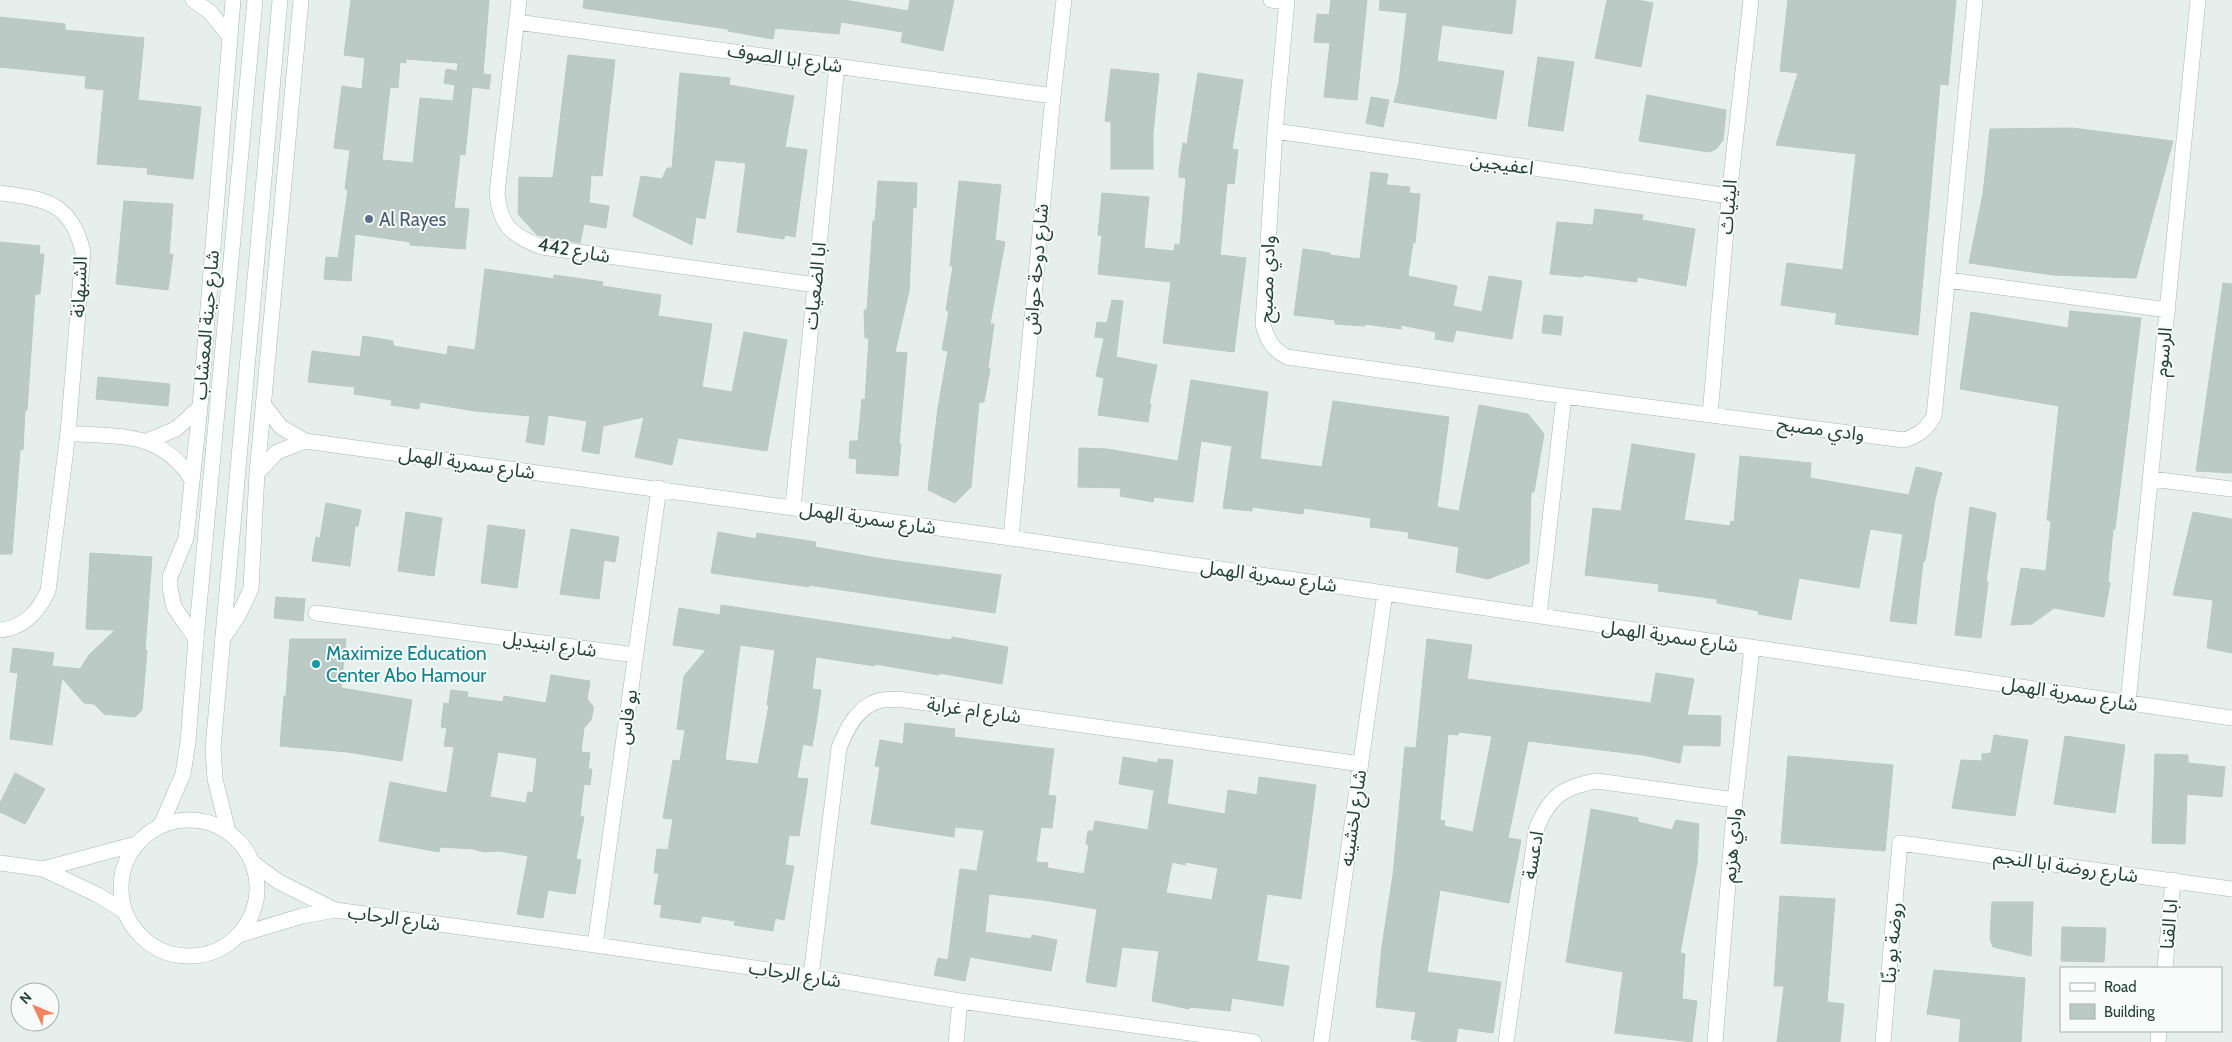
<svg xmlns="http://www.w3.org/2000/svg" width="2232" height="1042" font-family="Cabin,'Noto Sans Arabic',sans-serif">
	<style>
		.building { fill: #bbcac4; stroke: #b8c9c2; fill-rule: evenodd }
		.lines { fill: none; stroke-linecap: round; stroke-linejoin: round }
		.street-casing { stroke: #a8b8b2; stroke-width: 16 }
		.secondary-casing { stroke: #a4bbb3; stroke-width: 16 }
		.street { stroke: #fff; stroke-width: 15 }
		.secondary { stroke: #fff; stroke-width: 15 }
		.service-dot { fill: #5c6f8a; stroke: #f7fbf9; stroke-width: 2 }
		.culture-dot { fill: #0f9aa8; stroke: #f7fbf9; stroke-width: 2 }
		.labels { text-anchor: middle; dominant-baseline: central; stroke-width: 4; stroke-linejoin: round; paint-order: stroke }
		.street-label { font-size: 19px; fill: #24423a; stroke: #f7fbf9 }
		.service-label { font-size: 19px; fill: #4e5e75; stroke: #f7fbf9; text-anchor: start }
		.culture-label { font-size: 19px; fill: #0d838f; stroke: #f7fbf9; text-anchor: start }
	</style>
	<rect width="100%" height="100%" fill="#e6efeb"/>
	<path class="building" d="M351,0H489L483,74L491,75L489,89L472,87L465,155L460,154L454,208L469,209L465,249L410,245V242L355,234L351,281L324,279L326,257L338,258L348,190L345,189L350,150L334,148L342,86L362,89L365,58L344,55ZM406,59L458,63L457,71L446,69L444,83L455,85L453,101L420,98L413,163L382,160L390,87L398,88L400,62L406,63Z
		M584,0H844L908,11L910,0H954L943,51L901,42L903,32L841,22L839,34L775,28L773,39L728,31V29L583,8Z
		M1331,0H1367L1357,100L1324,97L1330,43L1314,42L1317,14L1329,15Z
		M1380,0H1516L1512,34L1442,25L1437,61L1504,71L1496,119L1394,102L1399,82L1407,13L1379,10Z
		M1607,0H1638L1653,3L1641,67L1595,58Z
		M1788,0H1956L1948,85L1940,84L1918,335L1835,324L1837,313L1781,305L1787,263L1843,270L1856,154L1776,145L1798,73L1780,71Z
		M0,17L65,24V30L144,38L138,100L201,107L193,179L147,174L148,168L97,164L104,90L85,88L86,76L0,67Z
		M568,55L615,60L602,176L591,175L589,203L609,206L606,228L584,224L580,243L537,235L518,214L519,177L553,178Z
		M1538,57L1574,62L1563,131L1528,126Z
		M1111,69L1159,74L1153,133V169H1111V122L1105,121Z
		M680,73L730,78L729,85L794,96L785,147L807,150L795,237L785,235L784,239L737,232L746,163L715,160L705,219L696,217L692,245L633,216L641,176L662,179L667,168H672Z
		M1198,73L1243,80L1232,149L1238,150L1234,184L1227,183L1220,255L1246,258L1234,352L1163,343L1171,282L1098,274L1102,235H1098L1102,193L1149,197L1144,248L1174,251L1175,244L1180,245L1186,178L1179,177V170L1183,143L1187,144Z
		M1647,95L1726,110L1723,140L1716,149L1709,152L1639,141Z
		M1371,97L1389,100L1383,127L1366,123Z
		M2072,128L2173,141L2136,278L2053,275L1969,263L1983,194L1990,129Z
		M1371,172L1388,174L1386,185L1410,187L1409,193L1420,194L1415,243L1413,242L1408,276L1457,286L1453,306L1482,312L1489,276L1522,281L1512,339L1456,330L1453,342L1435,339L1436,332L1401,325V329L1365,324V326L1335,324V320L1294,315L1303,249L1330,253V255L1360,259Z
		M878,181L917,183L916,208L913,207L909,291L895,352L907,353L899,444H901L898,476L856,473L857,459L849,458L850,441H858L862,399L865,400L869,338H865L864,310H867L873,221H875Z
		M959,181L1001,185L995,240L1005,242L990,324H994L988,368L990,369L984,402H979L971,487L955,503L928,490L938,408L948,351L942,350L949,311L946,310L953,266H950Z
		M124,201L173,204L169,254H173L168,290L116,284Z
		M1595,209L1643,215L1642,220L1695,229L1686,286L1637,277V282L1583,275V277L1550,274L1557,222L1593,225Z
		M0,242L40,246L39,254H44L40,294H35L27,410H25L23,450H20L12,554H0Z
		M485,269L554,279V275L603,282L602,286L661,295L658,316L712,324L702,387L732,392L744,332L787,340L767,451L678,438L672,465L635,457L644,417L603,426L599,454L582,451L587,421L548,415L544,445L526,442L530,416L475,411L420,402L419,409L391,405L392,400L354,394L355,387L308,382L312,351L360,357L363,336L393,341V346L447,355L448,346L475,350Z
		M2223,283L2232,284V473L2196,471Z
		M1112,300L1123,301L1116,357L1157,365L1149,404H1151L1148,422L1098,415L1104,378L1096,376L1104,338L1095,337L1097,322L1107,323Z
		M2070,311L2141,318L2115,529H2113L2108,582L2110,583L2104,617L2054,608L2032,624L2011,625L2021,568L2046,571L2051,521L2047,520L2059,406L1960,389L1971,312L2068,328Z
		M1544,315L1563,317L1561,335L1542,333Z
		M98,377L170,384L168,406L96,399Z
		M1191,380L1268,392L1260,459L1322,467L1333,401L1449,417L1437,507L1459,511L1479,405L1528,414L1544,434L1534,492H1531L1529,563L1488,579L1456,572L1459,547L1408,538L1409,532L1370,527L1371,518L1304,508L1303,514L1252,507V511L1223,508L1232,446L1201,441L1193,502L1154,497L1153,502L1120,496L1121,488L1078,487L1079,448L1107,449L1178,461Z
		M1632,444L1695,454L1684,520L1730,526L1731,521L1734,522L1740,456L1811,463L1810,478L1909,495L1916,467L1942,473L1935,499L1925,561H1923L1916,624L1890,621L1903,534L1870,529L1859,588L1799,578L1791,620L1758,614L1759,611L1717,603V599L1658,591L1659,584L1585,575L1593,508L1621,511Z
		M326,503L361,510L358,526H355L350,566L312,561L316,537L320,538Z
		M1970,507L1996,513L1986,581L1988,582L1981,638L1955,635Z
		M406,512L442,518L434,576L398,571Z
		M2193,512L2232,519V653L2207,648L2213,600L2173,595Z
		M488,525L525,530L517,588L481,583Z
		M571,529L619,537L615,562L604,560L599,599L560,594Z
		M718,532L756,539L757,533L816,542L815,547L883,559L1001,575L995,613L809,585V587L711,573Z
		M90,553L152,557L145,650H147L142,710L135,717L104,714L94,704L84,703L62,678L52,745L10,739L18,673L10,672L13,648L54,653L52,666L80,669L89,655L115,630L86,629Z
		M276,597L305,599L303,621L274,618Z
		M721,605L951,640L952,637L1008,647L1002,684L939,673V675L875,664V666L816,657L812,689L821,690L816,724L812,746L803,744L797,778L808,779L799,836L789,835L785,865L794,866L784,920L775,918L773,931L734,925L735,921L702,916L700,923L660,917L662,905L654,904L659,873H654L657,849L668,850L673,819L663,818L673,760L680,761L685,730L677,729L684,676L706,650L673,645L679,608L720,615ZM740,645L775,650L767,705H769L758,764L725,760Z
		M290,639H346L341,688L412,700L402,761L348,752L280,746L284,696H286Z
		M1427,639L1472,645L1467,679L1651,703L1656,673L1694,679L1687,715L1721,716L1720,746L1683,745L1680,763L1643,755L1528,741L1508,838L1521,840L1509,903L1440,890L1427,972L1501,982L1493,1033L1458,1028L1456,1042H1425L1411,1039L1416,1012L1376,1007L1382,946L1393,875L1405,747L1416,748ZM1459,732L1492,736L1473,832L1444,826L1445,821L1440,820L1448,734L1458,735Z
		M551,675L590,681L587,699L593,706V712L591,720L584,728L581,752L590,753L588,769H592L590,785L584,784L580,816L584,817L576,859L581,860L575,894L548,890L543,918L517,914L528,856L499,851L484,852L473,849L440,847L439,852L379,841L390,782L447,793L454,747L444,746L447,728L441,727L444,703L449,704L451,690L468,692L467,697L503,702L504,696L546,703ZM498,752L537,758L533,793L528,792L526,803L490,797Z
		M905,723L955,729L954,737L1054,749L1048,795L1056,796L1052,828L1041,827L1036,862L1048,863L1047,868L1084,874L1089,845L1086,844L1088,831H1093L1095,821L1148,830L1154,790L1119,784L1123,757L1158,763V759L1173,760L1167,804L1225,814L1228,790L1257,795L1259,777L1316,785L1301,899L1267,894L1257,961L1289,966L1283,1006L1232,998L1230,1011L1190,1007L1189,1009L1152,1001L1159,951L1122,947L1116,987L1086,982L1097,909L1043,900L989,894L985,932L1031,939L1032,935L1057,940L1051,971L970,957L965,981L934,975L938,958L948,960L960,869L977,871L984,830L955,827L954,837L871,824L880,767L875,766L880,740L903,744ZM1172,862L1185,865V862L1218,868L1212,900L1166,893Z
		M1994,735L2028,740L2015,816L1952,808L1961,760L1982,761V754L1991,753Z
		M2065,736L2125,745L2115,813L2054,804Z
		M2155,754L2188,755V763L2225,767L2222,797L2187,794L2185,844L2152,843Z
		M1788,756L1893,765L1885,851L1781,843Z
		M15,773L45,789L25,824L0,812V803Z
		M1591,809L1638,818V822L1672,830L1676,820L1699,824L1697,864L1680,953L1685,954L1682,999L1697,1001L1692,1042L1615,1033L1623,972L1566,962Z
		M1780,896L1835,899L1827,1002L1844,1004L1840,1042H1777L1784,986H1774Z
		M1992,902H2033L2031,956L1993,947L1990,938Z
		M2062,927L2106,928L2104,962L2061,961Z
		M1934,970L2025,978L2021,1042H1959L1961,1019L1927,1014Z"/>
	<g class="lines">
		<g class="street-casing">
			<path id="street" d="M193,0L210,12L230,37
				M519,0L497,193C500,226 512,236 542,247L816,285
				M1271,0L1286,2
				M1287,0L1275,131L1263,325C1268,341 1272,349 1287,357L1564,396L1904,440C1919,435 1926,430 1934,416L1975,0
				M517,22L1053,96
				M1275,131L1729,196
				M0,193C46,199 71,202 83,252L68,433L48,591C38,612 24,628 0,630
				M1948,280L2168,310
				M264,405L281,427L305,441L1011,538L2232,718
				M1710,415L1729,196L1751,0
				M68,433C120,438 159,430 191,478
				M147,441L176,429L200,407
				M257,473L277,452L305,441
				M2151,479L2232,489
				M793,507L837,65
				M1011,538L1053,96L1064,0
				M316,613L635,655
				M1539,616L1564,396
				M223,638L238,616L251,589L257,473L301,0
				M196,639L174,607L170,588V577L186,538L200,407L233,0
				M2128,703L2198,0
				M253,863L279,882L335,910L595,945L811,976L960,1001L1254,1042
				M239,935L302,916L335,910
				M595,945L659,488
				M2165,968L2173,880
				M811,976L839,748C846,730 857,707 878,701C884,699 891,700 898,699L1361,764
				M956,1042L960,1001
				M1321,1042L1385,593
				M1506,1042L1536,830C1549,797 1562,787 1597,781L1735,800
				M1715,1042L1735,800L1752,648
				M1883,1042L1900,843L2232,889
				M2158,1042L2159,1031"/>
		</g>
		<g class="secondary-casing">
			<path id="secondary" d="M121 888a68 68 0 1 1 136 0a68 68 0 1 1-136 0Z
				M161,825L183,774L188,742L196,639L255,0
				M228,831L215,779L213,748L280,0
				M0,863L43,869L98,895L124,911
				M43,869L136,844"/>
		</g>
		<use href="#street" class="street"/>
		<use href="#secondary" class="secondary"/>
	</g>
	<circle class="service-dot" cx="369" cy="219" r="5"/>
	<circle class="culture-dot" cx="316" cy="664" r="5"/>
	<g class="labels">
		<g class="street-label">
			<text transform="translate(785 58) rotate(8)">شارع ابا الصوف</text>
			<text transform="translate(1502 164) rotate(8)">اعفيجين</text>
			<text transform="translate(1728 207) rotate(-85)">اليثياث</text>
			<text transform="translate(574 250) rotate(10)">شارع 442</text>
			<text transform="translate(1036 269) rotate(-85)">شارع دوحة حواش</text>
			<text transform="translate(1267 279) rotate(-88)">وادي مصبح</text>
			<text transform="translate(815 286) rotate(-84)">ابا الضعيات</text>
			<text transform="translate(79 287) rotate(-87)">الشبهانة</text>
			<text transform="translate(206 325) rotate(-85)">شارع حينة المعشاب</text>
			<text transform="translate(2163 352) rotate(-84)">الرسوم</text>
			<text transform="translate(1821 429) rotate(7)">وادي مصبح</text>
			<text transform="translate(467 463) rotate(8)">شارع سمرية الهمل</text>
			<text transform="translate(868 518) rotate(8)">شارع سمرية الهمل</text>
			<text transform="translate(1269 576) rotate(8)">شارع سمرية الهمل</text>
			<text transform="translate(1670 636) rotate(8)">شارع سمرية الهمل</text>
			<text transform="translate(550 644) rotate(8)">شارع ابنيديل</text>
			<text transform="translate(2070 694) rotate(9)">شارع سمرية الهمل</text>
			<text transform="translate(974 710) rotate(8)">شارع ام غرابة</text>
			<text transform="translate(627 717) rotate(-82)">بو فاس</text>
			<text transform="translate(1353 818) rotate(-82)">شارع لخشينه</text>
			<text transform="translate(1732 845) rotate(-85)">وادي هزيم</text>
			<text transform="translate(1533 855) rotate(-80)">ادعسة</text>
			<text transform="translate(2066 866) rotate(8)">شارع روضة ابا النجم</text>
			<text transform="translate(394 918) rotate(8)">شارع الرحاب</text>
			<text transform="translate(2169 924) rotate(-85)">ابا القنا</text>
			<text transform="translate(1892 943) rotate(-85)">روضة بو بنّا</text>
			<text transform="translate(795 974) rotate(9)">شارع الرحاب</text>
		</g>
		<g class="service-label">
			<text x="379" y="219">Al Rayes</text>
		</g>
		<g class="culture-label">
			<text x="326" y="653">Maximize Education<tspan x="326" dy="22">Center Abo Hamour</tspan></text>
		</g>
	</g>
	<rect x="2060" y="967" width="162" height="65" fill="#f7fbf9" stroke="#a3b1ad"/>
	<rect x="2070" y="983" width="25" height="8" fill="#ffffff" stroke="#a3b1ad"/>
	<text x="2104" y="992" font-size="15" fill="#24423a">Road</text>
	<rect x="2070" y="1004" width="25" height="15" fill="#bbcac4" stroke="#a3b1ad"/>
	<text x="2104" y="1017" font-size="15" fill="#24423a">Building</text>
	<g transform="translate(35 1007) rotate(314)"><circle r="24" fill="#f7fbf9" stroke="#a3b1ad"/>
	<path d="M0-4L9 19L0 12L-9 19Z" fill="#f4845f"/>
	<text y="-8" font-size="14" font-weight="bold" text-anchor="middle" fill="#24423a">N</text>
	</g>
</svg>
